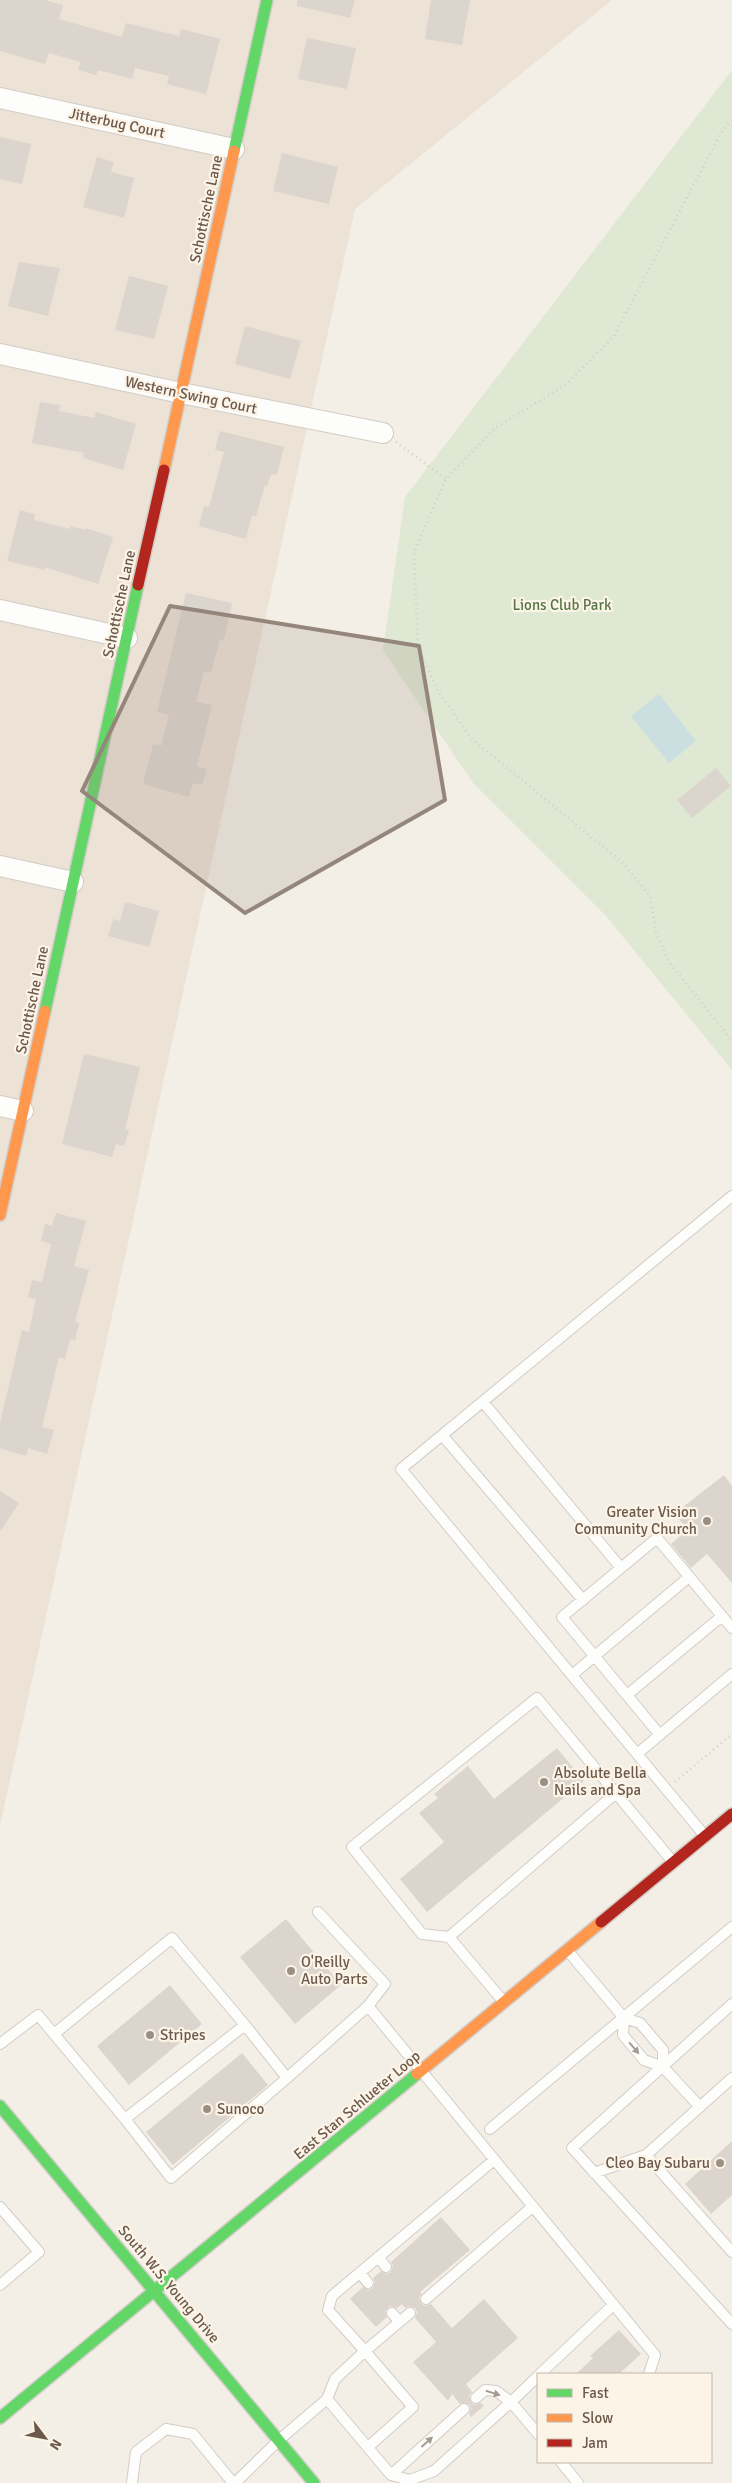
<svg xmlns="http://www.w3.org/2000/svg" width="732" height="2483" font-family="Signika,sans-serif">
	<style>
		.residential { fill: #ece2d5 }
		.green { fill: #dfe8d3 }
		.water { fill: #cbdfe1 }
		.building { fill: #dcd5cd }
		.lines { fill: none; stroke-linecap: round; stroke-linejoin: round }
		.lane-casing { stroke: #d2ccc6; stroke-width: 12 }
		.street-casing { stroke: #d2ccc6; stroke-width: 22 }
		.fast-casing { stroke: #d2ccc6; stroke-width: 14 }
		.slow-casing { stroke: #d2ccc6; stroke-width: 14 }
		.jam-casing { stroke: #d2ccc6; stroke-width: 14 }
		.path { stroke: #d4cfca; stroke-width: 3; stroke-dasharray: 1 4; stroke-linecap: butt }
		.lane { stroke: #fdfdfb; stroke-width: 10 }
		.street { stroke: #fdfdfb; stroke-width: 20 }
		.fast { stroke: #63d668; stroke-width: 11 }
		.slow { stroke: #ff974d; stroke-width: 11 }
		.jam { stroke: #b3261e; stroke-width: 11 }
		.oneway { fill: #a69b92 }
		.marked { fill: #94867a; fill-opacity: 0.2; stroke: #94867a; stroke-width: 4; stroke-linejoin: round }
		.poi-dot { fill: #9b8e82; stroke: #fcf4e7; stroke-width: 2 }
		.labels { text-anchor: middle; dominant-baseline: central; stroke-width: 4.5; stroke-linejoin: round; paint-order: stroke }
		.street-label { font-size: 15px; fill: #6c594c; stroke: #fcf4e7 }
		.park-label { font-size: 15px; fill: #557649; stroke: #fcf4e7 }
		.poi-label { font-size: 15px; fill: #6c594c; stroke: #fcf4e7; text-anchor: start }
	</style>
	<rect width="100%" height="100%" fill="#f3efe7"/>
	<path class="residential" d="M0,0H612L355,209L0,1826Z"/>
	<path class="green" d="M732,70V1070L606,916L473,783L383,650L405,497Z"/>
	<path class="water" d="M659,694L696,741L669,763L631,716Z"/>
	<path class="building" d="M0,0H45L63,5L59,19L122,37L126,23L179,36L181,29L220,39L206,94L167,84L169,76L135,68L132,79L98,70L96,75L78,70L81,62L49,53L45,64L0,51Z
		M297,0H355L350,18L297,6Z
		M431,0H470L462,45L425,39Z
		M307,38L356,48L347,89L298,79Z
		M0,137L31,144L22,184L0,179Z
		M282,153L338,167L329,204L273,191Z
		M97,157L114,162L111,172L134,178L124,218L83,207Z
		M19,262L60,268L48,316L8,306Z
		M129,276L168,286L154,339L115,330Z
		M245,326L301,341L290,379L235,364Z
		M40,402L60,405L59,411L94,418L96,412L136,424L123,470L83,458L84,453L32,443Z
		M220,431L284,447L277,475L271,474L267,486L265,485L256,516L252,515L246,539L199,526L204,506L209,507L224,452L215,450Z
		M20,510L35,514L34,520L70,529L71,526L85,530L86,528L113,537L98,584L45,567V570L7,561Z
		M186,593L232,603L224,640L220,639L211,673L204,671L196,702L212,705L197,766L207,769L202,785L193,783L189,797L143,784L153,744L161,746L169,715L157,712Z
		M716,768L731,786L692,818L677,800Z
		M125,902L159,911L149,947L108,936L113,919L120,921Z
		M84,1054L140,1067L125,1129L129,1130L124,1146L116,1144L112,1157L62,1144Z
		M56,1213L86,1221L74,1266L89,1270L75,1322L79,1323L75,1340L70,1339L65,1359L59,1357L42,1427L54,1430L47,1454L28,1448L26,1456L0,1448V1423L22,1330L29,1332L36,1299L28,1297L32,1280L42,1282L51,1244L41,1241L45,1224L52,1226Z
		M724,1475L732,1486V1583L707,1554L691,1568L671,1544L688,1529L674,1514Z
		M0,1491L19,1503L0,1532Z
		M557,1748L584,1781L427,1912L400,1879L444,1842L419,1813L438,1798L434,1794L468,1766L494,1799Z
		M286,1919L341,1985L295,2024L240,1957Z
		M170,1985L202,2024L129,2085L97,2046Z
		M242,2053L268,2085L173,2165L146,2132Z
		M732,2141V2195L711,2214L685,2184Z
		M441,2217L470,2250L420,2292L422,2294L419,2297L421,2303L424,2306L431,2304L452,2328L484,2299L518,2338L466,2384L472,2392L469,2396L471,2402L474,2405L481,2403L484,2406L471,2417L469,2414L471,2408L469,2404H460L452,2394L448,2401L413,2362L436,2342L415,2318L417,2312L415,2308L409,2306L405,2308L402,2304L397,2308L390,2306L385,2311L387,2317L376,2327L350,2299L363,2287L369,2290L373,2288L375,2282L373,2278L381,2271L387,2274L391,2272L393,2266L391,2262Z
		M619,2330L641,2354L619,2374H576L593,2358L590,2356Z"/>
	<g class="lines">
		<g class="lane-casing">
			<path id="lane" d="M483,1402L621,1568
				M442,1435L583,1600
				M572,1675L689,1577
				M627,1695L722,1616
				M660,1735L562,1617L657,1538L732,1628
				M637,1754L732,1674
				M705,1836L401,1469L732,1196
				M318,1912L385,1984L368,2006
				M449,1937L616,1793
				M568,1951L624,2018L640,2023L663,2050V2067
				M503,2001L449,1937L422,1934L352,1847L537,1698L673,1862
				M732,2004L572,2148L732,2324
				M624,2018L623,2035L644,2060L663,2067L700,2107
				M0,2044L38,2015L125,2119L245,2025L172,1938L54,2034
				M287,2078L368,2006L655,2355L649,2374
				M125,2119L171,2178L287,2078L245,2025
				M490,2129L732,1927
				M646,2155L732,2252
				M494,2160L332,2296L328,2310L365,2351L335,2379L327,2399L391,2475L410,2480L434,2471L511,2402L538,2434
				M594,2173L646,2155L732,2078
				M0,2207L39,2252L0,2285
				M378,2257L386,2267
				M360,2273L368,2283
				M426,2299L532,2207
				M392,2313L399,2321
				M540,2374L613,2305
				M476,2398L485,2390L496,2391L511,2402L538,2376
				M368,2447L413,2407L365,2351L410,2313
				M561,2462L578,2483
				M391,2475L464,2409
				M132,2483L136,2452L166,2429L193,2434L233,2483
				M235,2483L279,2440L327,2399"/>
		</g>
		<g class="street-casing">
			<path id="street" d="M0,98L234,149
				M0,354L181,393L383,433
				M0,610L127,638
				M0,866L73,882
				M0,1106L23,1111"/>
		</g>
		<g class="fast-casing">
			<path id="fast" d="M234,151L267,0
				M45,1011L138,585
				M0,2106L314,2483
				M0,2418L417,2074"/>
		</g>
		<g class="slow-casing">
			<path id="slow" d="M164,470L234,151
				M0,1215L45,1011
				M417,2074L601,1922"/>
		</g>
		<g class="jam-casing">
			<path id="jam" d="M138,585L164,470
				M601,1922L732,1814"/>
		</g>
		<path class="path" d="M732,120L721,133L614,336L564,386L495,428L446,479L414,552L418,648L438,691L472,739L622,862L650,896L656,932L669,962L732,1041
			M396,442L446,479
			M675,1782L732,1734"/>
		<use href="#lane" class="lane"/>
		<use href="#street" class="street"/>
		<use href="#fast" class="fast"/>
		<use href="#slow" class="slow"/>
		<use href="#jam" class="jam"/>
	</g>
	<defs><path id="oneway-solid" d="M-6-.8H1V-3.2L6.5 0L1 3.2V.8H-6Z" transform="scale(1.25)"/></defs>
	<g class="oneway">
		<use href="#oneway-solid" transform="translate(634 2048) rotate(49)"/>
		<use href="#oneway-solid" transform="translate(493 2393) rotate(17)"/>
		<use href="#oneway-solid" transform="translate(427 2442) rotate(-42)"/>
	</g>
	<path class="marked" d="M170,606L419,646L445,800L245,913L82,791Z"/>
	<g class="poi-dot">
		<circle cx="707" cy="1521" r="5"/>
		<circle cx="544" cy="1782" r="5"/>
		<circle cx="291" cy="1971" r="5"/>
		<circle cx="150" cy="2035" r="5"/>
		<circle cx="207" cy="2109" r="5"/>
		<circle cx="720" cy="2163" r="5"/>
	</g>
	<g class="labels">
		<g class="street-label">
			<text transform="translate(117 123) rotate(12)">Jitterbug Court</text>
			<text transform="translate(206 209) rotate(-78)">Schottische Lane</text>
			<text transform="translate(191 395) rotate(12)">Western Swing Court</text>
			<text transform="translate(119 604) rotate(-78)">Schottische Lane</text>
			<text transform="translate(32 1000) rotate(-78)">Schottische Lane</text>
			<text transform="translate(357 2105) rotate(-40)">East Stan Schlueter Loop</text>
			<text transform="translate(169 2284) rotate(50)">South W.S. Young Drive</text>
		</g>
		<g class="park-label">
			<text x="562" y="605">Lions Club Park</text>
		</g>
		<g class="poi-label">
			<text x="697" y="1512" text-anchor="end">Greater Vision<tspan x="697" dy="17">Community Church</tspan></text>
			<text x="554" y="1773">Absolute Bella<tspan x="554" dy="17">Nails and Spa</tspan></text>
			<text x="301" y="1962">O'Reilly<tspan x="301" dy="17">Auto Parts</tspan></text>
			<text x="160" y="2035">Stripes</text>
			<text x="217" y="2109">Sunoco</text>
			<text x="710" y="2163" text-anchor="end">Cleo Bay Subaru</text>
		</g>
	</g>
	<rect x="537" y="2373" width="175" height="90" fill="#fcf4e7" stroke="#c2b6a9"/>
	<rect x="547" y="2389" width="25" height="8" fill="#63d668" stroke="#c2b6a9"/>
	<text x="582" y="2398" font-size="15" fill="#6c594c">Fast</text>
	<rect x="547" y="2414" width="25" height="8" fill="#ff974d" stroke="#c2b6a9"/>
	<text x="582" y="2423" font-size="15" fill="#6c594c">Slow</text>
	<rect x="547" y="2439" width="25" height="8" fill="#b3261e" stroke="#c2b6a9"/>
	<text x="582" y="2448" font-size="15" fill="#6c594c">Jam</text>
	<g transform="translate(45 2438) rotate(122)" stroke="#fcf4e7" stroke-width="4" paint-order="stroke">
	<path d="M0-4L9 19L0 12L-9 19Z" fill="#6c594c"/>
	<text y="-8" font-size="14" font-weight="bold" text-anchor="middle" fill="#6c594c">N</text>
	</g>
</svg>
